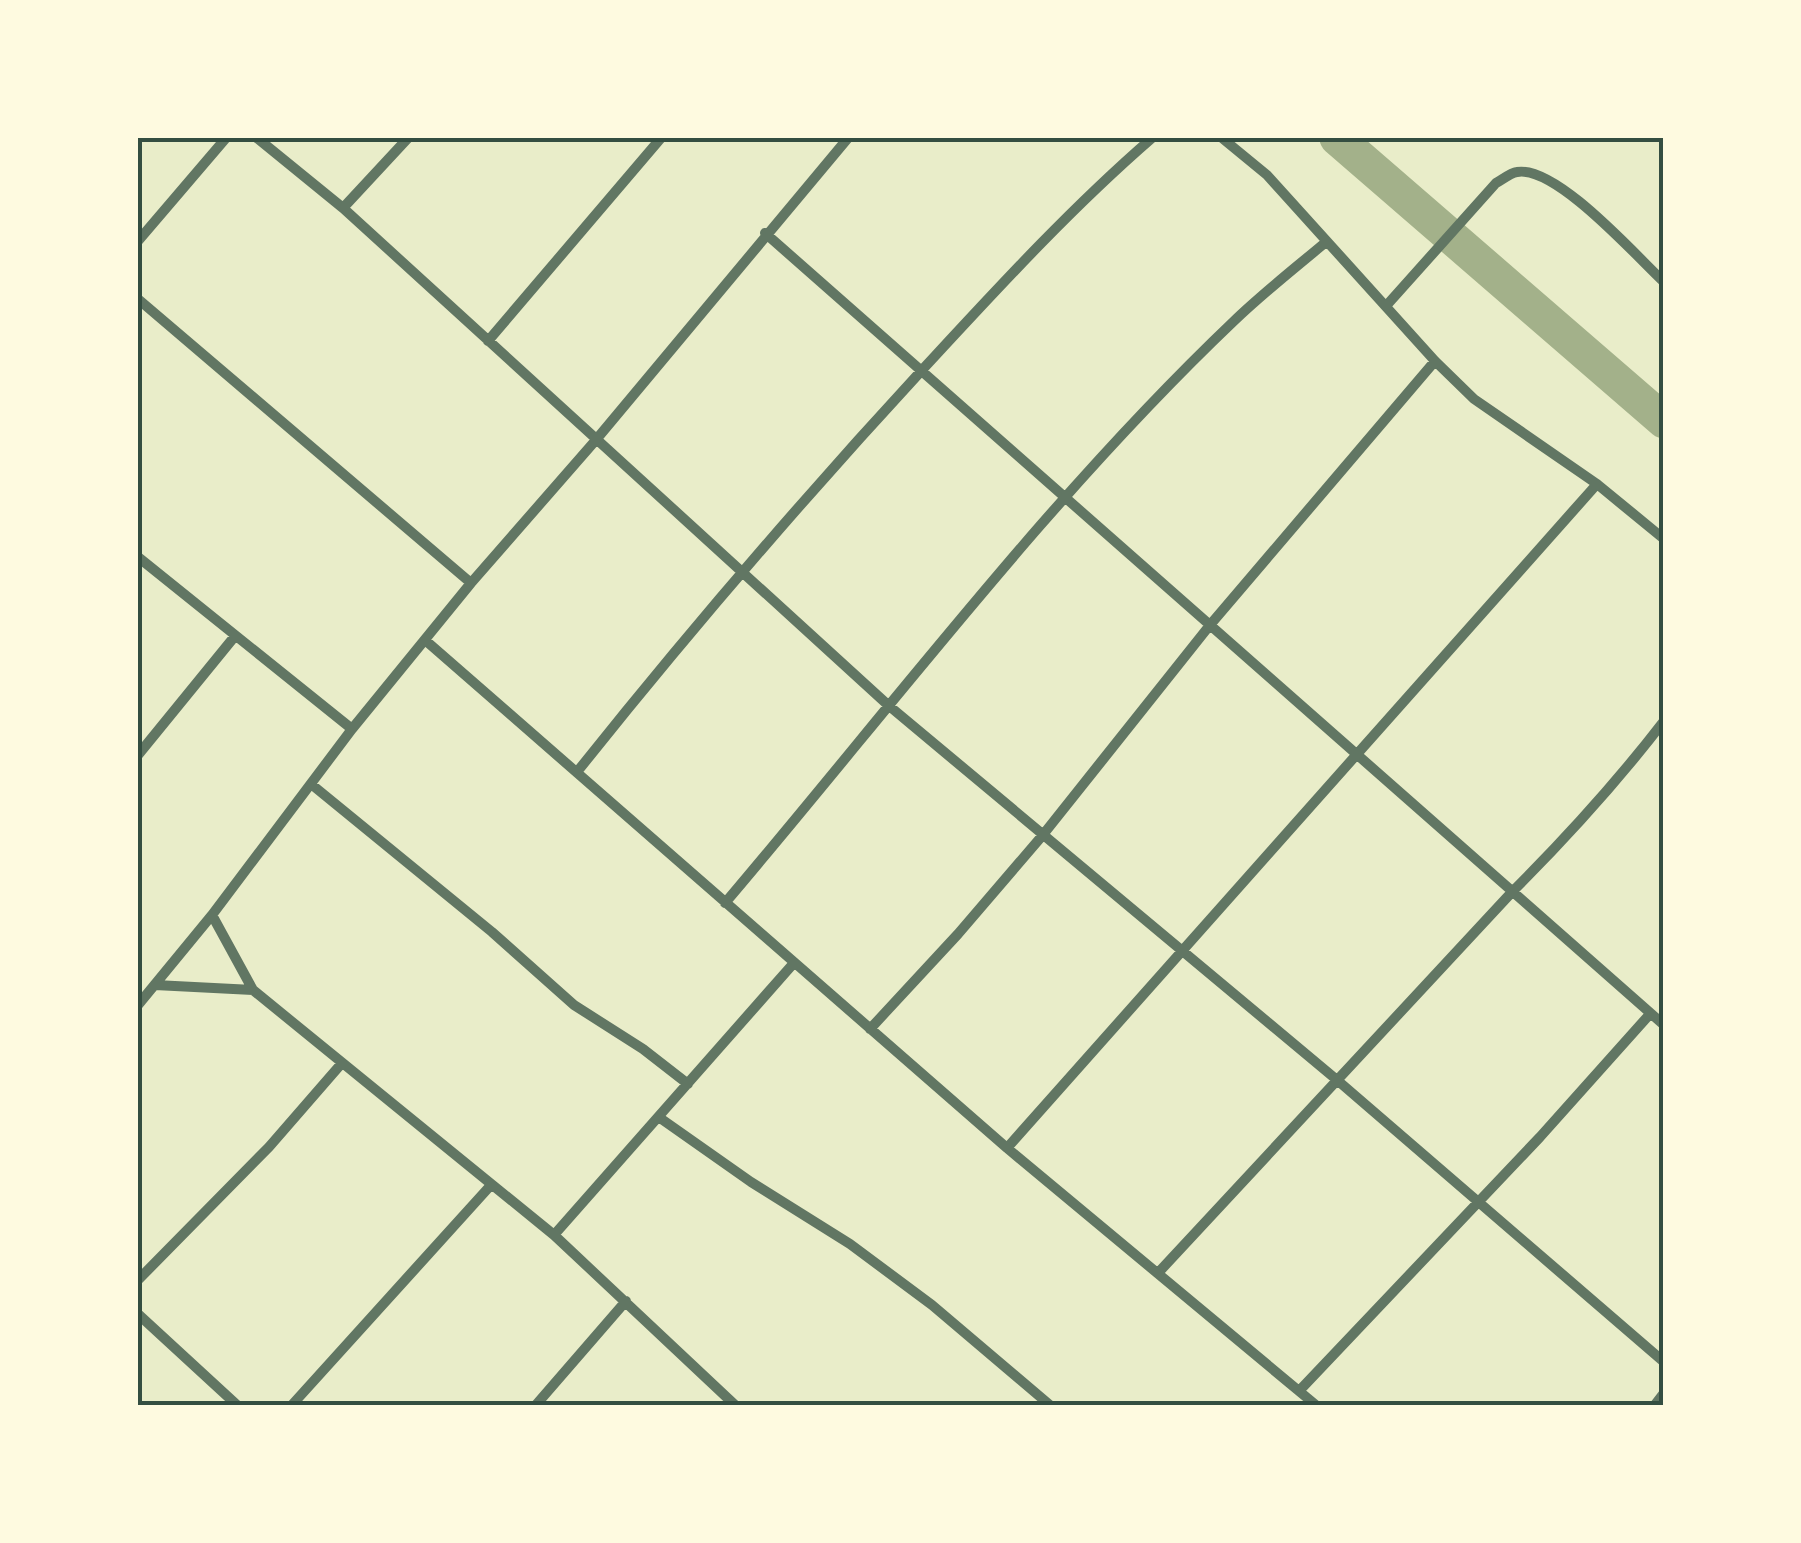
<svg xmlns="http://www.w3.org/2000/svg" width="1801" height="1543" font-family="'PT Serif',serif">
	<style>
		.lines { fill: none; stroke-linecap: round; stroke-linejoin: round }
		.canal { stroke: #a3b18a; stroke-width: 35 }
		.minor { stroke: #617663; stroke-width: 10 }
		.neatline { fill: none; stroke: #344e41; stroke-width: 4 }
	</style>
	<rect width="100%" height="100%" fill="#e9edc9"/>
	<g class="lines">
		<path class="canal" d="M1337,138L1664,421"/>
		<path class="minor" d="M257,138L343,208L888,705L1337,1080L1664,1362
			M1222,138L1267,175L1435,361L1474,399L1597,484L1664,539
			M343,208L408,138
			M765,233L1664,1025
			M138,241L226,138
			M138,299L471,583
			M1386,306L1496,183C1502,180 1510,173 1517,172C1556,165 1636,256 1664,282
			M488,341L661,138
			M138,557L352,729
			M425,640L1007,1148L1317,1406
			M138,755L235,636
			M577,772C688,633 803,499 923,369C997,289 1070,209 1152,138
			M311,784L492,932L574,1005L643,1049L688,1084
			M725,903C890,709 1049,497 1234,321C1263,293 1295,268 1326,242
			M212,915L253,990L554,1235L736,1406
			M155,985L253,990
			M138,1005L212,915L352,729L471,583L595,441L848,138
			M870,1029L958,934L1042,836L1210,625L1435,361
			M660,1118L751,1182L850,1244L932,1305L1051,1406
			M1007,1148L1597,484
			M554,1235L793,964
			M1158,1273L1512,892C1566,838 1617,782 1664,721
			M138,1280L269,1147L342,1063
			M138,1314L238,1406
			M1300,1390L1540,1137L1650,1014
			M291,1406L491,1185
			M535,1406L626,1301
			M1654,1406L1664,1393"/>
	</g>
	<rect width="1801" height="1543" fill="none" stroke="#fefae0" stroke-width="280"/>
	<rect x="140" y="140" width="1521" height="1263" class="neatline"/>
</svg>
